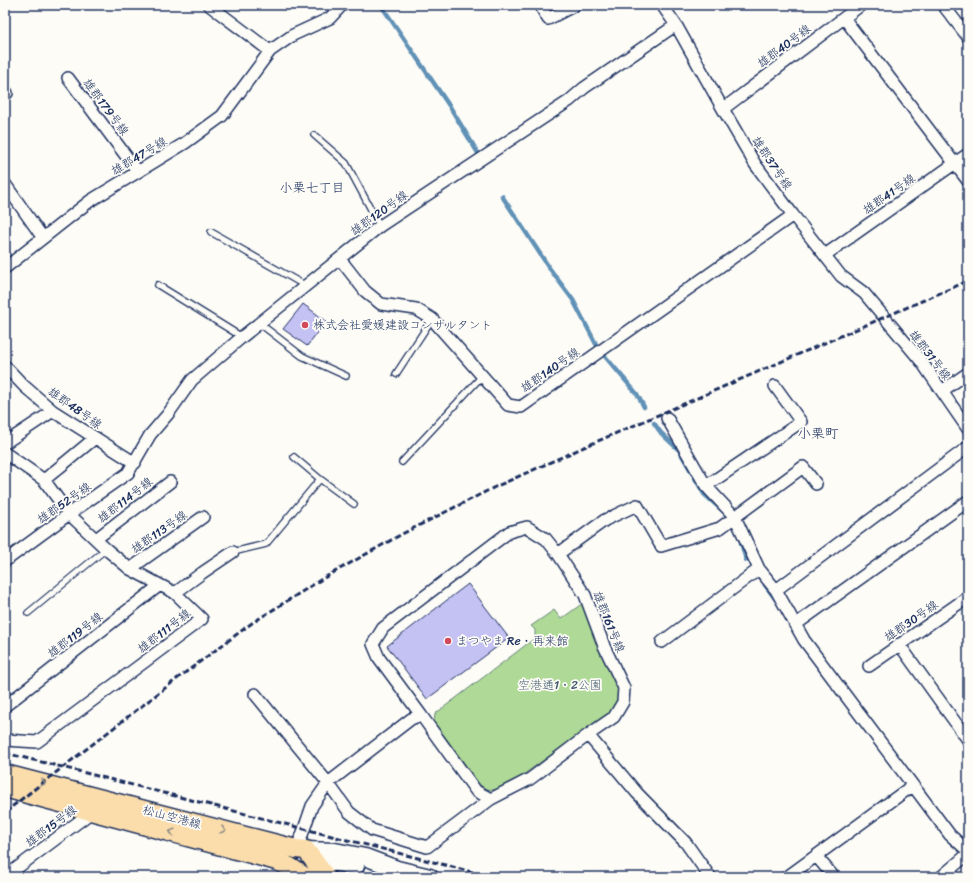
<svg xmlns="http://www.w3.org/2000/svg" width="973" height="882" font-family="Sriracha,'Klee One',sans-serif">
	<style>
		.green { fill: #afd996; stroke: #65847a }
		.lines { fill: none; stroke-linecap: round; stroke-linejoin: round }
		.stream { stroke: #6191b6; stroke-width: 4.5 }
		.building { fill: #c4c1f3; stroke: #1b2f5e }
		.service-casing { stroke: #1b2f5e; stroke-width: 8 }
		.minor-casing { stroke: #1b2f5e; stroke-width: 14 }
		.secondary-casing { stroke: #1b2f5e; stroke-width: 19 }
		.primary-casing { stroke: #1b2f5e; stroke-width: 21 }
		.service { stroke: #fdfcf7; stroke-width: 5.5 }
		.minor { stroke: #fdfcf7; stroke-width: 11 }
		.secondary { stroke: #fdfcf7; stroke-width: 16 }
		.primary { stroke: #fbddab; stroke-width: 18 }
		.rail { stroke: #1b2f5e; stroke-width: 3; stroke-dasharray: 6 3; stroke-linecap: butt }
		.oneway { stroke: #8b8684 }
		.poi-dot { fill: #d1495b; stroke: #fdfcf7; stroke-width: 1.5 }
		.labels { text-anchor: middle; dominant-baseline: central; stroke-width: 3.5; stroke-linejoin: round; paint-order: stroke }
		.street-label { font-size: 12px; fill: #1b2f5e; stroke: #fdfcf7 }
		.poi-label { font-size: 12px; fill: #1b2f5e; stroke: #fdfcf7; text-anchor: start }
		.park-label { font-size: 12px; fill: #405a6c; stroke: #fdfcf7 }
		.neighbourhood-label { font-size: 13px; fill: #1b2f5e; stroke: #fdfcf7 }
		.quarter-label { font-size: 14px; fill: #1b2f5e; stroke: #fdfcf7 }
	</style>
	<rect width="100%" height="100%" fill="#fdfcf7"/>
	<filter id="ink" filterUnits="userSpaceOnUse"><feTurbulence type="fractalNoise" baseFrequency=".025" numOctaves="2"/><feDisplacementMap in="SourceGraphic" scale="8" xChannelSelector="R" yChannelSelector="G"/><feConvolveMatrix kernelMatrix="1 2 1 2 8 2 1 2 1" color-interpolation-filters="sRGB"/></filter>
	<g filter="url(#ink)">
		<path class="green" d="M583,603L619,690C618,703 618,706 607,715L520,777L497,789L492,790L484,788L480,785L434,722L435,714L535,638V630L531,626L554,610L561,619Z"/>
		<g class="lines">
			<path class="stream" d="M381,5L450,107L478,153
				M502,196L550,269L573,300L596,344
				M603,354L637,394L644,407
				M654,423L661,433L679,450L704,494L723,511
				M740,539L746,560
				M765,585L776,600"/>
		</g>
		<path class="building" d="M303,304L326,321L307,346L283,329Z
			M468,584L509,638L427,699L387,646Z"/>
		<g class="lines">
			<g class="service-casing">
				<path id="service" d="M314,135L346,163L380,226
					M211,232L306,286
					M158,285L242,337
					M259,323L302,356L346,376
					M396,374L432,319
					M294,457L320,479L354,504
					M402,462L482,376
					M233,552L266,544L320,479
					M28,613L106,549"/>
			</g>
			<g class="minor-casing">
				<path id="minor" d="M209,5L270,51L293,35L330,18L342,5
					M540,5L548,19L575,5
					M662,5L676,25L723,109L755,164L793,215L841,276L864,293L921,361L968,429
					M943,5L968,37
					M844,18L968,181
					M68,78L138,172
					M5,91L7,93
					M723,109L861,5
					M5,184L43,238
					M825,255L968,154
					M340,259L365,291L381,304L416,309L432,319L508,405L521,407L793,215
					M5,268L90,201L185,143L222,116L270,51
					M5,366L24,386L53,411L135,463
					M942,391L968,373
					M667,418L706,486L735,517L759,569L776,590L804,640L950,835L968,851
					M5,443L53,411
					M5,453L44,480L69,514L106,549L130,569L175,593L202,619L37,742L5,740
					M44,480L95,438
					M706,486L801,422L775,386
					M96,539L170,482
					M558,554L605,520L637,505L661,546L720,528L803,467L816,484
					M5,561L69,514L128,473L150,435L168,414L192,380L242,337L380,226L569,101L584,88L676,25
					M130,569L203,517
					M776,590L968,447
					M175,593L202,573L233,552
					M795,625L968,501
					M662,642L759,569
					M899,644L968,740
					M869,666L968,597
					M255,694L328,783L349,812L372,830L427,847L491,799
					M5,706L160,585
					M588,735L637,793L686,843L710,877
					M296,849L301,838L312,806L328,783L411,719L421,715L476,791L491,799L530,779L588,735L614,717L623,702L624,688L604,646L585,595L558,554L546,539L527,527L509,532L383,628L373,644L379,658L421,715
					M816,856L834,877
					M5,877L93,811
					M787,877L912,786
					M941,877L968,854"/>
			</g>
			<g class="secondary-casing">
				<path id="secondary" d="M306,850L335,851L365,857L397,869L430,877
					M315,862L337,863L356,866"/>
			</g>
			<g class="primary-casing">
				<path id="primary" d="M5,774L296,849L306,850L326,877
					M5,788L277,861L290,867L305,877"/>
			</g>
			<use href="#service" class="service"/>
			<use href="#minor" class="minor"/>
			<use href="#secondary" class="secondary"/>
			<use href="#primary" class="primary"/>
			<path class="rail" d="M5,753L66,768L492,877
				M5,812L178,678L252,623L322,579L402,534L495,487L591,444L968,281"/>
		</g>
		<defs><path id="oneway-chevron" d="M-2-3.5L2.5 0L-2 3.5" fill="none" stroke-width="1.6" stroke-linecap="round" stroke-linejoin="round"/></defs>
		<g class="oneway">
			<use href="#oneway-chevron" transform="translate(43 783) rotate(14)"/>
			<use href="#oneway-chevron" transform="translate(223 830) rotate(15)"/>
			<use href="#oneway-chevron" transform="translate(172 832) rotate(-165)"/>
		</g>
	</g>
	<g class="poi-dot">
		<circle cx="305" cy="325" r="4"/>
		<circle cx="448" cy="641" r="4"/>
	</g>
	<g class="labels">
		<g class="street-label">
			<text transform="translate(784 46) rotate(-37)">雄郡40号線</text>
			<text transform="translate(106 107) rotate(53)">雄郡179号線</text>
			<text transform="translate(139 156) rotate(-31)">雄郡47号線</text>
			<text transform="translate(772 163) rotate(56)">雄郡37号線</text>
			<text transform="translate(889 194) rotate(-35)">雄郡41号線</text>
			<text transform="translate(379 213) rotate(-36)">雄郡120号線</text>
			<text transform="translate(930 355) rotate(52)">雄郡31号線</text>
			<text transform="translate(550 370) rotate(-35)">雄郡140号線</text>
			<text transform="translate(75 408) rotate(35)">雄郡48号線</text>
			<text transform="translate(125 500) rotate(-38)">雄郡114号線</text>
			<text transform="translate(64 503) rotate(-35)">雄郡52号線</text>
			<text transform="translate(159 532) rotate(-35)">雄郡113号線</text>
			<text transform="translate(911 621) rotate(-35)">雄郡30号線</text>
			<text transform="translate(609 622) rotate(68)">雄郡161号線</text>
			<text transform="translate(164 631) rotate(-38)">雄郡111号線</text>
			<text transform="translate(75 635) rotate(-38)">雄郡119号線</text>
			<text transform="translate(172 817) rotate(15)">松山空港線</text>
			<text transform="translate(51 826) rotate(-37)">雄郡15号線</text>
		</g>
		<g class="poi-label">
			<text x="313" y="325">株式会社愛媛建設コンサルタント</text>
			<text x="456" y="641">まつやま Re・再来館</text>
		</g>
		<g class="park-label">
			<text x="560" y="685">空港通1・2公園</text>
		</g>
		<g class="neighbourhood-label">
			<text x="312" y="187">小栗七丁目</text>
		</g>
		<g class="quarter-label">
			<text x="818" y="433">小栗町</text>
		</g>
	</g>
	<rect width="973" height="882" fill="none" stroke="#fdfcf7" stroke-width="20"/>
	<rect x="10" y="10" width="953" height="862" fill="none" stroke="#1b2f5e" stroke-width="1.5" filter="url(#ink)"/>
</svg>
